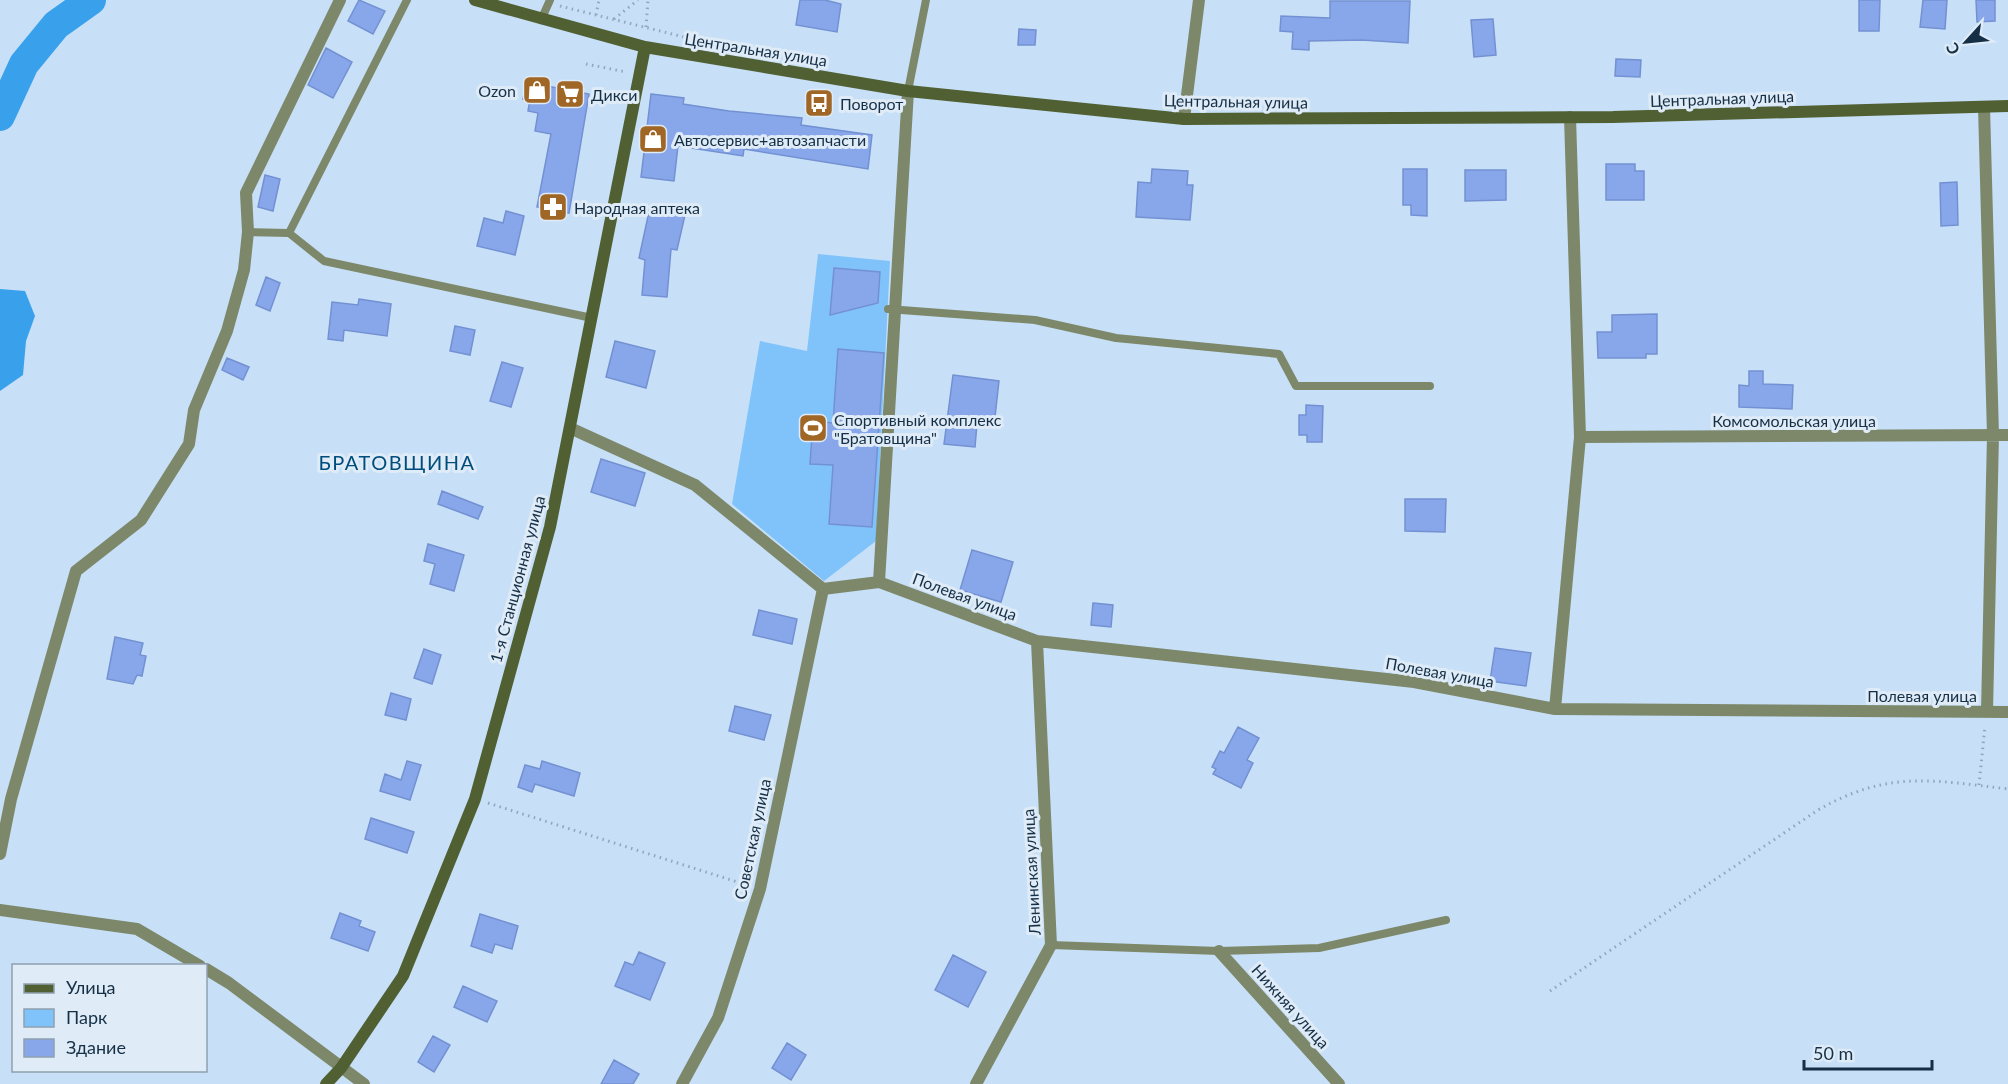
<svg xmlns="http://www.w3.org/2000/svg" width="2008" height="1084" font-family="Lato,sans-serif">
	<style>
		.green { fill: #80c3fb }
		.water { fill: #39a0ec }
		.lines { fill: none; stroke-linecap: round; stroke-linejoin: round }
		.river { stroke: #39a0ec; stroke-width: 30 }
		.building { fill: #88a7ea; stroke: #7391d2; stroke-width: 1.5 }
		.path { stroke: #8da7be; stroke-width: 3; stroke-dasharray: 1.5 4.5; stroke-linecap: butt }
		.service { stroke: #7d886a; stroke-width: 8 }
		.minor { stroke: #7d886a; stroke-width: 12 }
		.tertiary { stroke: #7d886a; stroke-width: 12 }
		.secondary { stroke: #506033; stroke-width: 12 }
		.labels { text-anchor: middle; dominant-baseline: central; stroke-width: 6; stroke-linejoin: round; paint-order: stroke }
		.street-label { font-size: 16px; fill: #153046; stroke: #dfebf7 }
		.poi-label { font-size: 16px; fill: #153046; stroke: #dfebf7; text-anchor: start }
		.quarter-label { font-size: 20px; letter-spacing: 1.5px; fill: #004e7e; stroke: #dfebf7 }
	</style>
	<rect width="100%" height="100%" fill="#c7e0f7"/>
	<path class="green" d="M818,254L890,261L876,541L824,581L732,504L760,341L807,351Z"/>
	<path class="water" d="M0,289L25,291L35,316L26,341L23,375L0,391Z"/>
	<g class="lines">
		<path class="river" d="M0,116L24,64L56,25L91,0"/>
	</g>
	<path class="building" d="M359,0L385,11L373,34L348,21Z
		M800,0H825L841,4L837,32L796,25Z
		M1859,0H1880L1879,31H1859Z
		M1923,0H1947L1945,29L1920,27Z
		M1976,0H1995V21L1977,22Z
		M1330,1H1410L1408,43L1362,40L1309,41V50L1292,49L1293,32L1280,31L1281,16L1330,18Z
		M1493,19L1496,55L1474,57L1471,20Z
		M1019,29L1036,30L1035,45H1018Z
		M326,48L352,62L333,98L308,85Z
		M1616,59L1641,60L1640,77L1615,76Z
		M526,82L589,94L569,213L537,207L551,134L535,131L538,113L528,111L530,100L523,99Z
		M651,94L684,98L683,104L729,111L802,118L801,125L872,135L868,169L744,149L743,156L678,146L674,181L641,177Z
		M1606,164H1635V171H1644V200H1606Z
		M1152,169L1188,171L1187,185H1193L1190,220L1136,217L1138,182L1151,183Z
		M1403,169H1427V216L1411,215V205H1403Z
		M1465,170H1506V200L1465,201Z
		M265,175L280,179L273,211L258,207Z
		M1957,182L1958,225L1941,226L1940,183Z
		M650,207L685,215L677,250L671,249L667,297L642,295L645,260L639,258Z
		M506,211L524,216L515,255L477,246L484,218L503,223Z
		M834,268L880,272L878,303L830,315Z
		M266,277L280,283L270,311L256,305Z
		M359,299L391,304L387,336L344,330L343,341L328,339L332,302L358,305Z
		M1657,314V354H1646V358H1598L1597,332H1612V315Z
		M455,326L475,330L470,355L450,351Z
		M615,341L655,351L646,388L606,377Z
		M838,349L884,353L872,527L829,524L833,465L810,464L813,421L833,423Z
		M227,358L249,367L243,380L222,370Z
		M502,362L523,368L511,407L490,401Z
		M1749,371H1763V384L1793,385L1792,409L1739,407V385L1749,386Z
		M953,375L999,381L994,426L977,424L975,447L944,444Z
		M1306,405L1323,406L1322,442H1307V435H1299V415H1306Z
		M601,459L645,473L635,506L591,492Z
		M442,491L483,507L478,519L438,504Z
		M1405,499H1446L1445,532L1405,531Z
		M428,544L464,555L454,591L430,584L435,564L424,561Z
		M972,550L1013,562L1001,602L960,590Z
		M1093,603L1113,605L1111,627L1091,625Z
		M759,610L797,619L792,644L753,635Z
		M115,637L143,643L140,655L146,656L142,676L137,675L133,684L107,679Z
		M1495,648L1531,653L1526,686L1490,681Z
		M424,649L441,655L432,684L414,678Z
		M391,693L411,699L406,720L385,715Z
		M735,706L771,715L764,740L729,731Z
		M1238,727L1259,738L1247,760L1253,763L1241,788L1213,774L1216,769L1212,767L1220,751L1224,753Z
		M407,761L421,765L410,800L380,791L385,774L401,780Z
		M542,761L580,773L574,796L535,784L532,792L518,787L525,765L540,769Z
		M371,818L414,832L407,853L365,839Z
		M340,913L361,921L359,926L375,932L368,951L331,938Z
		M480,914L518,926L512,949L495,944L492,953L471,946Z
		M639,952L665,963L650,1000L615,986L625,962L633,965Z
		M953,955L986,972L968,1007L935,990Z
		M463,986L497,1001L487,1022L454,1007Z
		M433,1036L450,1045L434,1072L418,1062Z
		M787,1043L806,1055L791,1080L772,1068Z
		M614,1060L639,1074L633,1084H601Z"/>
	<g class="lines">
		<path class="path" d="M560,6L684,37
			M596,15L599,0
			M614,19L638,0
			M646,27L648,0
			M586,64L626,72
			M881,104L893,105
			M1979,785L1985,726
			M488,803L747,885
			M1550,991L1818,810C1888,770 1932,780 2008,789"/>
		<path class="service" d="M541,20L550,0
			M908,91L926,0
			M248,232L289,233L324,261L592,318
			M289,233L407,0
			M888,309L1035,320L1116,338L1279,354L1296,386H1430
			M1051,945L1219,951L1319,948L1446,920"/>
		<path class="minor" d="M1984,107L1993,435L1987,712
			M570,428L695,485L823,589L879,582L1037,641L1414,682L1555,709L2008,712
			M1580,437L2008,435
			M879,582L908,91
			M1555,709L1580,437L1570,117
			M0,854L11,799L76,571L141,520L189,444L194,410L227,331L244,270L248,232L246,193L340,0
			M0,910L137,929L200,966
			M1219,951L1339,1084
			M206,969L229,983L364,1084
			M682,1084L718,1018L760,889L823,589
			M976,1084L1051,945L1037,641"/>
		<path class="tertiary" d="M1184,119L1199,0"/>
		<path class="secondary" d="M475,0L645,47L908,91L1184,119L1613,117L2008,106
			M326,1084L341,1068L403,976L475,799L550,527L645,47"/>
	</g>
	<defs>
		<g id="shop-square" transform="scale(1.5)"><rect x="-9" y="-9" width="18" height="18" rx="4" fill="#a06625" stroke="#dfebf7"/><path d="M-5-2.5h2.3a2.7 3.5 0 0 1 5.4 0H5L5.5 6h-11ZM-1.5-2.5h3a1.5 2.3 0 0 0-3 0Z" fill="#fff"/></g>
		<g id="supermarket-square" transform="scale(1.5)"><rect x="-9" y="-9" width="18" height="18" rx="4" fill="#a06625" stroke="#dfebf7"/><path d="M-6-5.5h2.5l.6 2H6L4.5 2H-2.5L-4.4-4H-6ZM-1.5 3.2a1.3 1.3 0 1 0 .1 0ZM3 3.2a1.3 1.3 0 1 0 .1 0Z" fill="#fff"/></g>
		<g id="bus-square" transform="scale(1.5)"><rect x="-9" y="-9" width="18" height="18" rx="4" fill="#a06625" stroke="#dfebf7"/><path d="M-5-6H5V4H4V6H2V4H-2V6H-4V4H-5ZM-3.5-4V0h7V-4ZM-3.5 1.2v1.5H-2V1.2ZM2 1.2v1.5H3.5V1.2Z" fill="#fff"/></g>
		<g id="pharmacy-square" transform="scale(1.5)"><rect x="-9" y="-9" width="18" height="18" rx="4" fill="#a06625" stroke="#dfebf7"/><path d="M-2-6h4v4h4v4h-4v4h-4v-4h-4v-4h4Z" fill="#fff"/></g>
		<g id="stadium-square" transform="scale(1.5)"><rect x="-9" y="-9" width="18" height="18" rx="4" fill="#a06625" stroke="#dfebf7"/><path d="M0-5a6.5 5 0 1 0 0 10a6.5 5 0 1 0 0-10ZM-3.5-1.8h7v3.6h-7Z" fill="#fff"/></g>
	</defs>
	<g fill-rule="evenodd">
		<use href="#shop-square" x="537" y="90"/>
		<use href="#supermarket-square" x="570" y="94"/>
		<use href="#bus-square" x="819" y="103"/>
		<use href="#shop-square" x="653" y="139"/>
		<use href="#pharmacy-square" x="553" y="207"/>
		<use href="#stadium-square" x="813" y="428"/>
	</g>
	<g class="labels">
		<g class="street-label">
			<text transform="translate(756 49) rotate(9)">Центральная улица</text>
			<text transform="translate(1722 98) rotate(-2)">Центральная улица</text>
			<text transform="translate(1236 101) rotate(1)">Центральная улица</text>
			<text x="1794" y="420">Комсомольская улица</text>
			<text transform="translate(517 579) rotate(-75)">1-я Станционная улица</text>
			<text transform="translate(965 596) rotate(20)">Полевая улица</text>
			<text transform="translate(1440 672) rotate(10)">Полевая улица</text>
			<text x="1922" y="695">Полевая улица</text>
			<text transform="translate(752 839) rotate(-78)">Советская улица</text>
			<text transform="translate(1031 872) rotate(-93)">Ленинская улица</text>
			<text transform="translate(1291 1006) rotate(48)">Нижняя улица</text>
		</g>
		<g class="poi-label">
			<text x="516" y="90" text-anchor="end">Ozon</text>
			<text x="591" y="94">Дикси</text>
			<text x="840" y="103">Поворот</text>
			<text x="674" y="139">Автосервис+автозапчасти</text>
			<text x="574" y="207">Народная аптека</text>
			<text x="834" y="419">Спортивный комплекс<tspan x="834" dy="18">"Братовщина"</tspan></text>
		</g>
		<g class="quarter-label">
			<text x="397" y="462">БРАТОВЩИНА</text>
		</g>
	</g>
	<rect x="12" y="964" width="195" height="108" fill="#dfebf7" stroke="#8ea0b0" stroke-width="1.5"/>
	<rect x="24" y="984" width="30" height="9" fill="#506033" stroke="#8ea0b0" stroke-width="1.5"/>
	<text x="66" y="994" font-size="18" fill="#153046">Улица</text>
	<rect x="24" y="1009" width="30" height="18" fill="#80c3fb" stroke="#8ea0b0" stroke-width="1.5"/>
	<text x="66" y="1024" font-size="18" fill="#153046">Парк</text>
	<rect x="24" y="1039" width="30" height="18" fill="#88a7ea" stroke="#8ea0b0" stroke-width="1.5"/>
	<text x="66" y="1054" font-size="18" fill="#153046">Здание</text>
	<g transform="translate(1966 42) rotate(243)" stroke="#dfebf7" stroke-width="4.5" paint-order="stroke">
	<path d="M0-4.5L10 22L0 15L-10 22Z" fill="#153046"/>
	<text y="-9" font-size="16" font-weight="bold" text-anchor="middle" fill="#153046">С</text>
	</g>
	<path d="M1804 1060v9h128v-9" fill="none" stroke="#153046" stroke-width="3"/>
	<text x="1813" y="1060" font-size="18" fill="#153046" stroke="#dfebf7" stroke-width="4.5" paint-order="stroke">50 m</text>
</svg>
